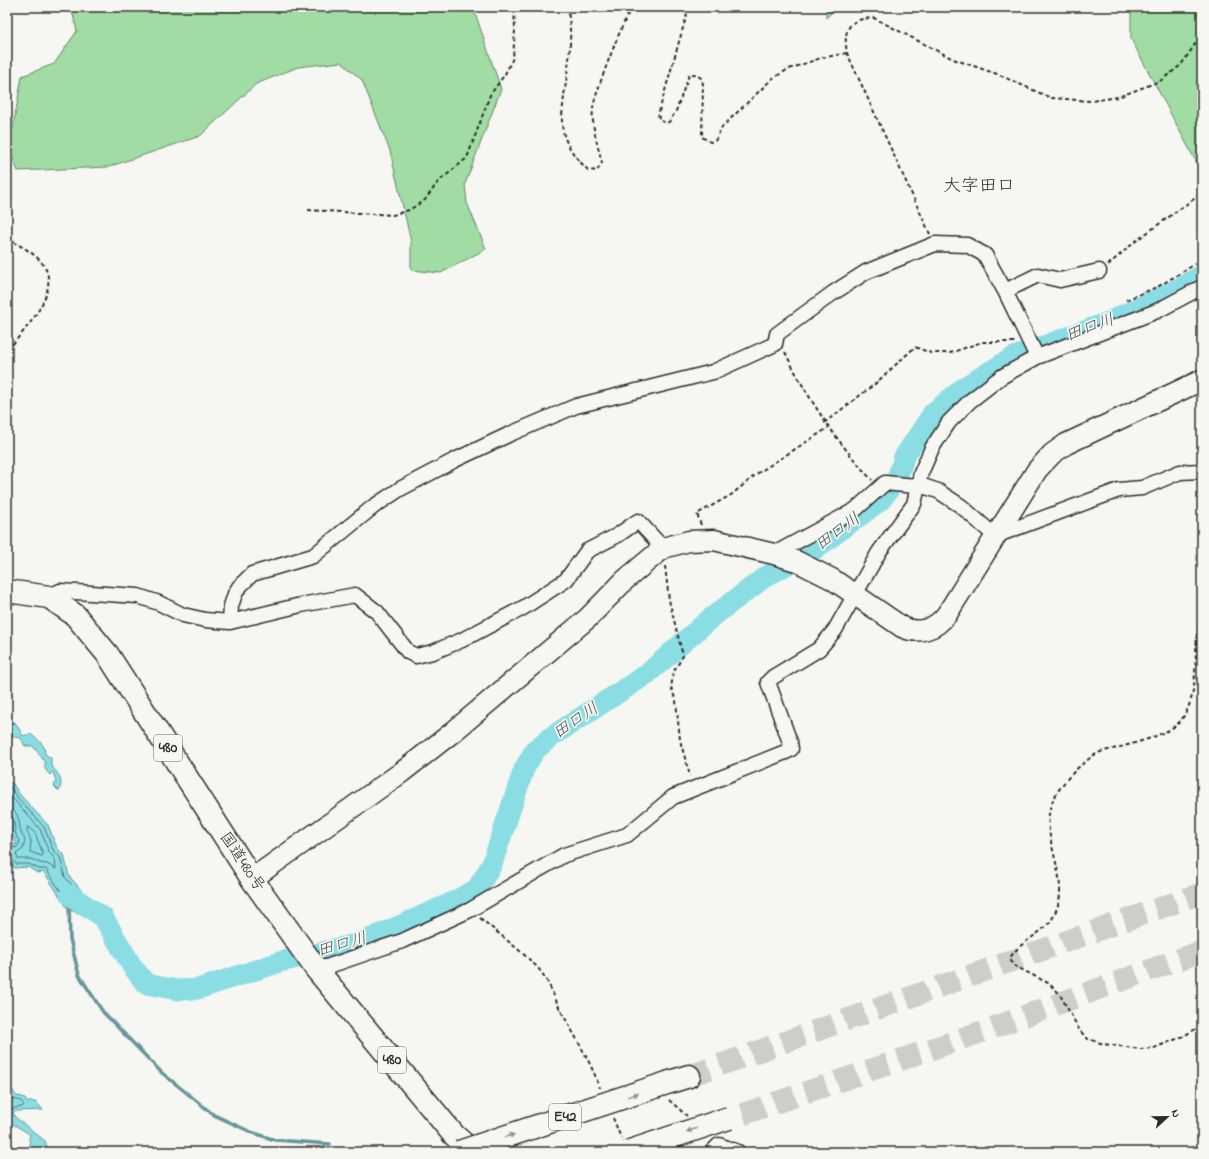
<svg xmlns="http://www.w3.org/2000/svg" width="1209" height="1159" font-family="'Indie Flower','Klee One',sans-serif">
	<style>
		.green { fill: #a0dca3; stroke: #668467 }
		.water { fill: #8bdde4; stroke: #65969a }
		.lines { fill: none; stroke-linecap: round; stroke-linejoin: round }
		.shore { stroke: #517275; stroke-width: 1 }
		.stream { stroke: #65969a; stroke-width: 3.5 }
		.river { stroke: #8bdde4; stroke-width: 21 }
		.highway-tunnel { stroke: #cdcdca; stroke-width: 22; stroke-dasharray: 22 11; stroke-linecap: butt }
		.street-casing { stroke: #2b2b2b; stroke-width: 17 }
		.secondary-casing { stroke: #2b2b2b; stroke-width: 23 }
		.highway-casing { stroke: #2b2b2b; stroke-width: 25 }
		.path { stroke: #2b2b2b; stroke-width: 2; stroke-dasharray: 4 3; stroke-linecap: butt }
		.street { stroke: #f6f6f2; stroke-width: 14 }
		.secondary { stroke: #f6f6f2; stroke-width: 20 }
		.highway { stroke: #f6f6f2; stroke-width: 22 }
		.highway-bridge-casing { stroke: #2b2b2b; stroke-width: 25; stroke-linecap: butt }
		.highway-bridge { stroke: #f6f6f2; stroke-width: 22 }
		.oneway { fill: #90908e }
		.labels { text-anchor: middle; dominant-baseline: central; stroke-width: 3.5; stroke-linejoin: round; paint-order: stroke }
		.shield { fill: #f6f6f2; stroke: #686867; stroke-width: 1 }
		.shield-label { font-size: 15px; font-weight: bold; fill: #2b2b2b }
		.street-label { font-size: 16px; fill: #2b2b2b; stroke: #f6f6f2 }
		.water-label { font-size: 17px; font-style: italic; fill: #435859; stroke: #f6f6f2 }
		.quarter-label { font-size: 18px; fill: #2b2b2b; stroke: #f6f6f2 }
	</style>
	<rect width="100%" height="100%" fill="#f6f6f2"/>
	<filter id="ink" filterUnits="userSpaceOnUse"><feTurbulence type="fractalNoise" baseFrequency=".025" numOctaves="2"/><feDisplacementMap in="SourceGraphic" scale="8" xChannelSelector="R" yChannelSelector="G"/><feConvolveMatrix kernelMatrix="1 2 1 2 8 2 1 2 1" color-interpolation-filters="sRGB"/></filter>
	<g filter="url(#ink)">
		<path class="green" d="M71,7H473L501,89L465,184L467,203L486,249L441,273L411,270V242L390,151L362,80L341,62L298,67L256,84L200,136L108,167L18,171L9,150L22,76L54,64L77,31Z
			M826,7H837L826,18Z
			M1131,7H1202L1201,171L1131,39Z"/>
		<path class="water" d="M9,722H15L23,736L30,734C38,740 45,743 45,754L51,758V766C59,774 64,780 59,791L54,786L56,781L53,772L50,775L45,769V762L33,746H25L21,738L13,737L10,730L7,735Z
			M7,781L13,784L20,795L48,825L57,848L64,855L69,876L82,891L80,894L82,897L88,896L98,907L96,910C89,913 84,911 77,913L68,909L44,872L37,873L28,867L14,868L7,859V840L11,844H17C5,826 7,802 7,781Z
			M7,1086L12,1089L16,1096L23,1097L28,1103L31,1101L37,1103L43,1110L16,1111L13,1113L15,1117L45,1141L47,1147L63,1152H14L8,1149H30L29,1137L31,1135L10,1122L7,1118Z"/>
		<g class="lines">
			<path class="shore" d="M7,787L11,788L17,797L44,827L53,850L60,857L65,877L76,890V895L79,900L87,901L91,907L78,908L70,905L46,869H39L29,864H16L11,858L7,857
				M7,792L40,829L49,852L55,859L56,869L47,864L40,863L31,859H18L16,854L23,849L25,840C24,837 21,835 21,832C18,822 20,809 7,809
				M7,814L13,817L16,835L20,843L16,848L7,845
				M28,827L35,833L43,854L42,856L30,852L31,841L27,831Z
				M7,1091L13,1099L21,1101L24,1105L22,1107L14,1108L7,1115"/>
			<path class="stream" d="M69,904L70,939L79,975L103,1012L162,1073L214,1115L251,1132L275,1140L330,1144"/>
			<path class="river" d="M70,895L103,917L132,966L146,984L178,990L198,989L280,962L360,943L451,903L477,889L492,864L524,769L535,750L551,737L647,674L711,618L765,577L815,549L881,500L897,479L904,457L933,413L966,386L1014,357L1108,322L1174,291L1202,275"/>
			<path class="highway-tunnel" d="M689,1076L1202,893
				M743,1114L981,1032L1202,951"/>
			<g class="street-casing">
				<path id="street" d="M1005,291L1038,275L1060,280L1099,271
					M774,554L855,510L885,483L926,487L938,491L961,506L995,536L1119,490L1142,488L1180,472L1202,471
					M49,597L60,591L138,596L159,603L183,615L205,620L230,622L301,605L355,595L377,612L408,652L416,656L433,652L462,640L523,608L566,580L587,551L618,535L638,521L663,548
					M230,622L231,606L235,594L239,587L252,574L313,556L373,507L400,489L455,460L510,434L576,406L713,372L775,344L777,334L833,293L866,272L935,244L967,245L985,255L1005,291L1037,357
					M317,970L402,941L470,910L564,855L627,835L673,797L788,751L791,749L790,742L768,682L773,677L819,649L835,630L879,552L914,504L921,473L932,448L949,422L970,401L1001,377L1037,357L1157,311L1202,287
					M712,1152L719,1145L738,1152"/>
			</g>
			<g class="secondary-casing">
				<path id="secondary" d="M252,879L402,772L453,732L588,618L625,580L663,548L689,541L714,540L774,554L796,561L832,579L902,627C919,635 936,629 947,614L1037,470L1052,454L1066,444L1202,380"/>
			</g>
			<g class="highway-casing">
				<path id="highway" d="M7,591L49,597L75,615L108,655L252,879L317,970L454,1135L473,1152
					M670,1082L689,1076"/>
			</g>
			<path class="path" d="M567,7C574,36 568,67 564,96C563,108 560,123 564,135C568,149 578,160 588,170L597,171L602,163C598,145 591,126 593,108C594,95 624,18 632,7
				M689,7L658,115L660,120L665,123L669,122L676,111L689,75L695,74L701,78L703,84L702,137L710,142L715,141L722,127L773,78L789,69L821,58L847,53
				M308,210L393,215L409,210L425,200L438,182L467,158L490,95L505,74L513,58L515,30L514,7
				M930,234L847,53C843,30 848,18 874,18L953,59L997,74L1051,98L1091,101L1118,97L1160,81L1181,65L1202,34
				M7,238C18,245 34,252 42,263C64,291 23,331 7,351
				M1108,265L1137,240L1202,193
				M1126,300L1159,286L1202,260
				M785,352C808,399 836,441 872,480
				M824,423L875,384L915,347L931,353H950L982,342H1015
				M701,525L697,514L731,495L758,473L828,428
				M665,566L669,600L683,656L674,671L671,687L676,701L680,740L690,776
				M1202,613C1190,646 1203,688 1182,719C1171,735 1131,744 1113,749C1108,750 1101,751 1096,754C1080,764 1063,781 1054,798C1036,832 1070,874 1057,908C1055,913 1052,921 1048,924C1036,937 1020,942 1010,958L1013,965L1048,983L1059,993L1080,1031L1088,1039L1104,1044L1140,1049L1154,1048L1184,1036L1202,1025
				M480,918C499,934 519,949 536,966C548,978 553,995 560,1009C574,1035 590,1060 600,1088
				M669,1100L687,1116
				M613,1118L621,1138"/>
			<use href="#street" class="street"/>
			<use href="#secondary" class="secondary"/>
			<use href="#highway" class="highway"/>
			<g class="highway-bridge-casing">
				<path id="highway-bridge" d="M459,1152L670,1082
					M627,1152L729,1118"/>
			</g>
			<use href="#highway-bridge" class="highway-bridge"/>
		</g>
		<defs><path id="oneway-solid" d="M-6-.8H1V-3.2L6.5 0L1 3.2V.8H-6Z"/></defs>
		<g class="oneway">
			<use href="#oneway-solid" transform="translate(633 1095) rotate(-18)"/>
			<use href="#oneway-solid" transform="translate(692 1130) rotate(162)"/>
			<use href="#oneway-solid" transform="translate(509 1136) rotate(-18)"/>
		</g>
	</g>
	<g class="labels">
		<g class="shield">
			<rect x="154" y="735" width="28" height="26" rx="3"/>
			<rect x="378" y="1047" width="28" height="26" rx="3"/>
			<rect x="549" y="1104" width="32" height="26" rx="3"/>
		</g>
		<g class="shield-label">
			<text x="168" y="748">480</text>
			<text x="392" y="1060">480</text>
			<text x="565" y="1117">E42</text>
		</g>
		<g class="street-label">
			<text transform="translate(242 862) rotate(56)">国道480号</text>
		</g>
		<g class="water-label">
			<text transform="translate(1090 328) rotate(-21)">田口川</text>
			<text transform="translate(838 532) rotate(-36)">田口川</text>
			<text transform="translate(576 721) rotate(-34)">田口川</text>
			<text transform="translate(342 945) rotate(-16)">田口川</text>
		</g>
		<g class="quarter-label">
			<text x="979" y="187">大字田口</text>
		</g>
	</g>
	<rect width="1209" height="1159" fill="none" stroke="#f6f6f2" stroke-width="24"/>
	<rect x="12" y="12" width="1185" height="1135" fill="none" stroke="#2b2b2b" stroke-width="1.5" filter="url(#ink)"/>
	<g transform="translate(1167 1117) rotate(68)" stroke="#f6f6f2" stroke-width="3" paint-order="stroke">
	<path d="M0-3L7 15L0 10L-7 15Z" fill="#2b2b2b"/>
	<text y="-6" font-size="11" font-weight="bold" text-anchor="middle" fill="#2b2b2b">N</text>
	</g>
</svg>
